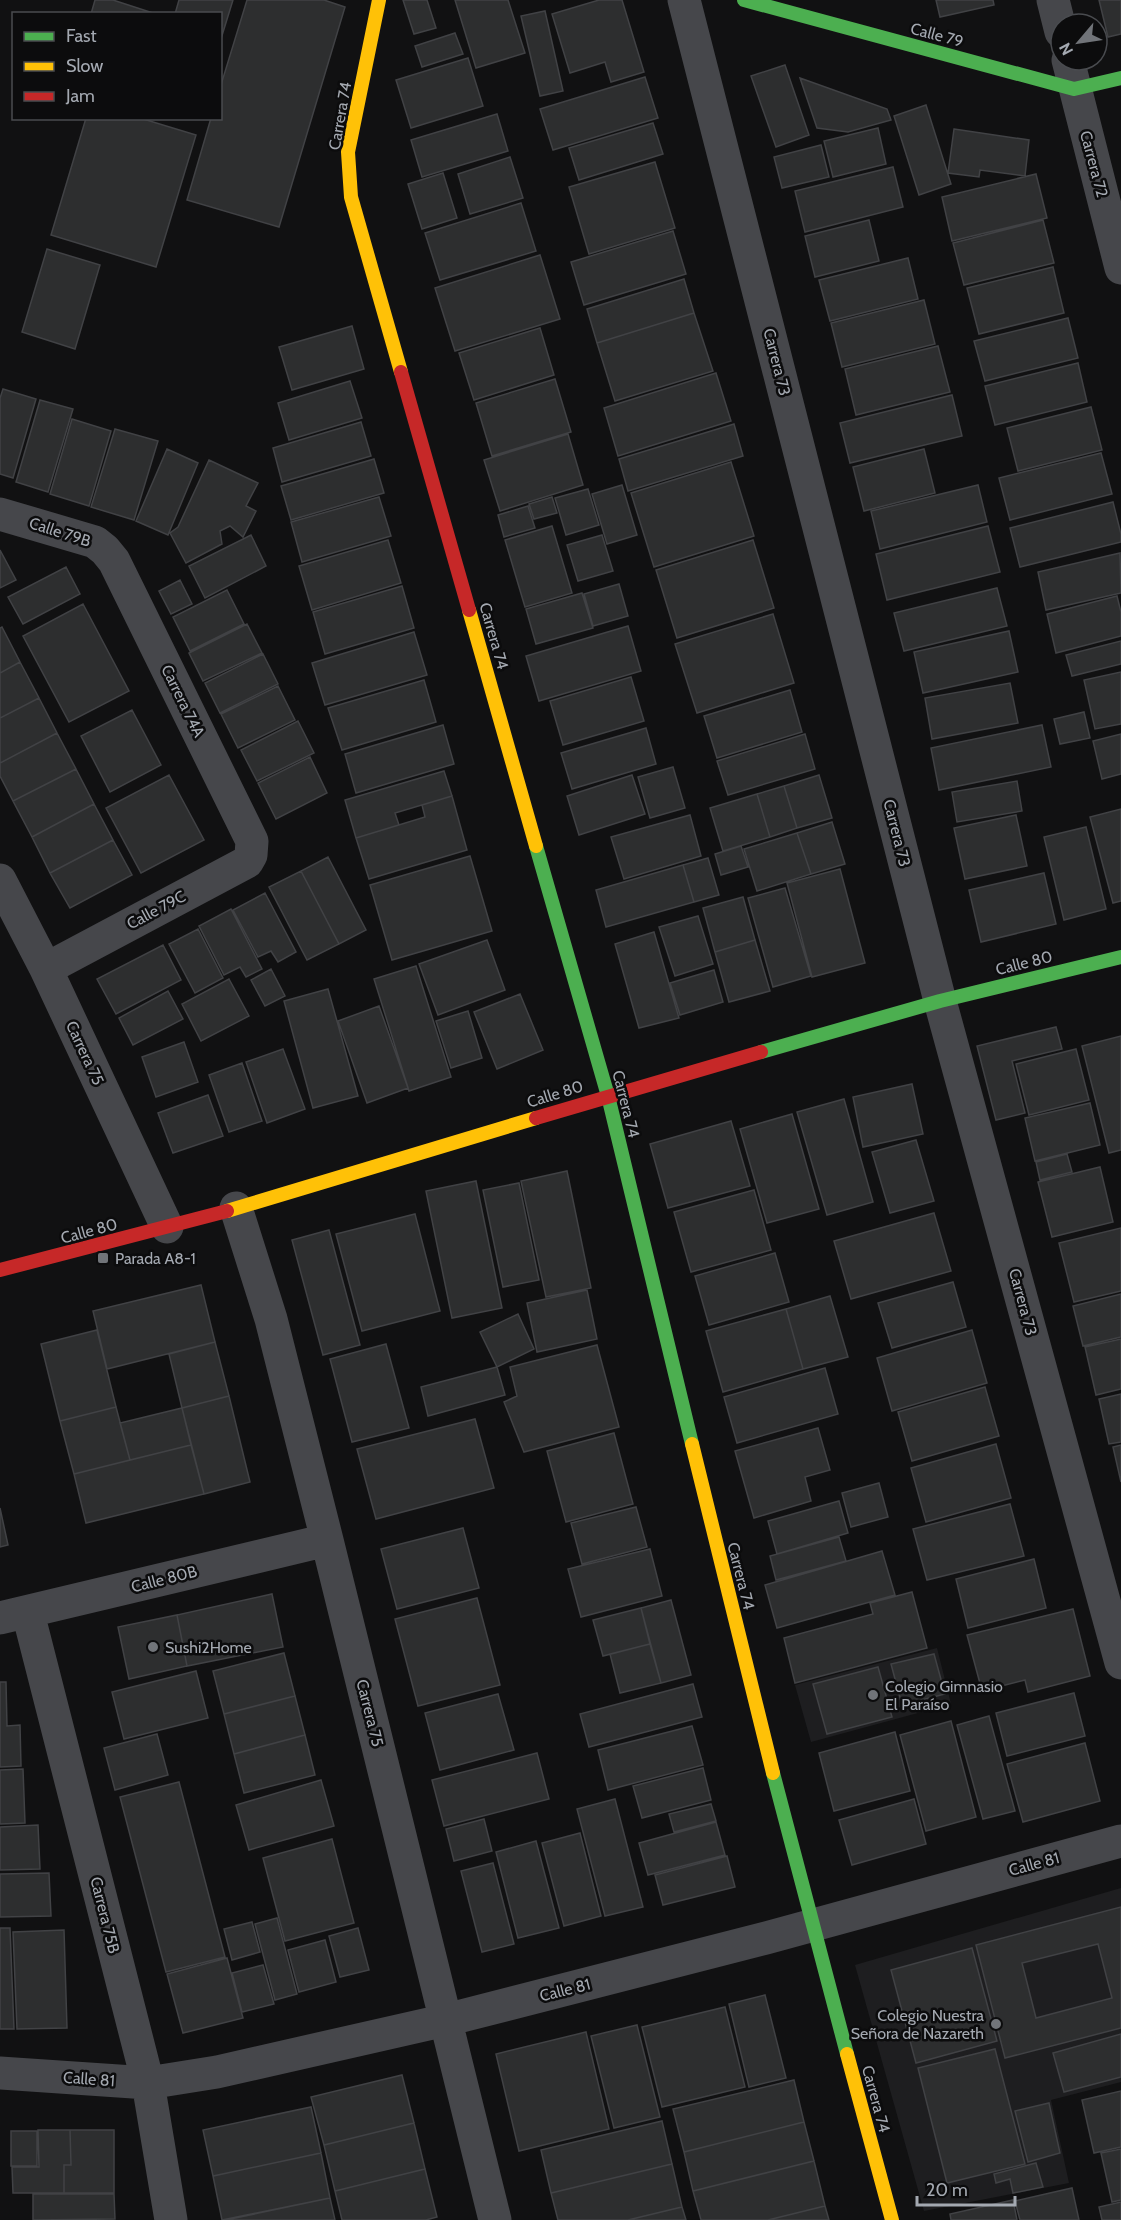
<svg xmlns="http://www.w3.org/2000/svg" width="1121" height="2220" font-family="Cabin,sans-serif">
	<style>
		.built { fill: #1e1e20 }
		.building { fill: #2d2e2f; stroke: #414245; stroke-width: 1.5; fill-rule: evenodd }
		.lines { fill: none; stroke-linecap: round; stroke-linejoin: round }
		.street { stroke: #46474b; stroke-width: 33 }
		.fast { stroke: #4caf50; stroke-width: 14 }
		.slow { stroke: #ffc107; stroke-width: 14 }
		.jam { stroke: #c62828; stroke-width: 14 }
		.poi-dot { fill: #717479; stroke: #0c0c0d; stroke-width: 2 }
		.labels { text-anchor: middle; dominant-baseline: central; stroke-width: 5; stroke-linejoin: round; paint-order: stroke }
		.street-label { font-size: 16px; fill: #a4a9b1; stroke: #0c0c0d }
		.poi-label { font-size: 16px; fill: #a4a9b1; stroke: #0c0c0d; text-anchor: start }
	</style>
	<rect width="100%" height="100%" fill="#111112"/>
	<path class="built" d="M937,1648L951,1704L811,1742L795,1685Z
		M1121,1888V2082L1051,2100L1069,2183L924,2211L855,1965Z"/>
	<path class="building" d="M95,0H113L156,14H91Z
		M179,0H233L220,42V14H175Z
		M247,0H324L345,7L279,227L187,200L211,118H220V88Z
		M403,0H427L436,28L414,34Z
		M455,0H508L525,53L476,68Z
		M599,0H622L644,72L611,82L605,62L570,73L552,14Z
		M936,0H993L994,5L940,17Z
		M1099,0H1121V34L1108,37Z
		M545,11L563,91L540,96L521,16Z
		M455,33L463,54L422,67L415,46Z
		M468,58L483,106L411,128L396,80Z
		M785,65L809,135L776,147L751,76Z
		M645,77L658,118L553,150L540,109Z
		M800,78L887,109L891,120L848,132L817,128Z
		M926,105L951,184L919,195L894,116Z
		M497,114L508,151L422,177L411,140Z
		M86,118H140L196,135L156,267L51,235Z
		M653,123L663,154L579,180L569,148Z
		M878,128L886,164L833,177L824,141Z
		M954,129L1029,140L1025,176L980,170L979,177L948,173Z
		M821,145L829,177L782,188L774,157Z
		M510,157L523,198L470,214L458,174Z
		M655,162L675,228L589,254L569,187Z
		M893,167L903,207L805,232L795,191Z
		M443,173L457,218L422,229L408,184Z
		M1036,174L1047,218L952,241L942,197Z
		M521,203L536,251L440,280L425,233Z
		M869,220L879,261L815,277L805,236Z
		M1043,220L1054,263L964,285L953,243Z
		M673,231L686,274L584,305L571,262Z
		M47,249L100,265L75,349L22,332Z
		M540,255L560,319L455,351L435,288Z
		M908,258L918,299L830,321L819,280Z
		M1053,267L1064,313L979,334L967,288Z
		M684,279L694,313L597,343L587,309Z
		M924,300L935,344L842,367L831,323Z
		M694,313L713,371L615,401L597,343Z
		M1068,318L1078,358L985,381L974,341Z
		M352,326L364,369L292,390L279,347Z
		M540,328L554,375L474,400L459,353Z
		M938,346L950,392L856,415L845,369Z
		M1078,363L1087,402L995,425L985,386Z
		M716,373L731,421L618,456L604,408Z
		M555,379L571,432L492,456L476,403Z
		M350,381L362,418L289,440L278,403Z
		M3,389L36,399L13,478L0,474V398Z
		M952,395L962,436L850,463L840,423Z
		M40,400L73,409L48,492L16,482Z
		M1091,407L1102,450L1018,471L1007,428Z
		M72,419L111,431L89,506L50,494Z
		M361,422L371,456L282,482L273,448Z
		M734,424L743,456L628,491L619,459Z
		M115,429L158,441L134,520L91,507Z
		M568,434L583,485L500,511L484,460Z
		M167,449L198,463L168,535L136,521Z
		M924,449L935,493L864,511L853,467Z
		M1101,453L1112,494L1010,520L999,478Z
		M374,459L384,493L291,520L281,486Z
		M209,460L258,483L246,506L256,511L243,537L230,526L220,531L222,544L186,563L170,533L178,527Z
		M731,462L754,536L654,567L631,493Z
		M622,485L637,535L607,544L592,494Z
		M978,485L987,522L880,549L871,511Z
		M588,489L599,525L566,535L555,498Z
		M379,497L391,536L302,562L291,522Z
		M552,497L557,513L534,519L529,504Z
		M1113,502L1121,534V542L1020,567L1010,528Z
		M528,506L535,528L504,537L498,515Z
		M552,526L572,593L525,607L505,540Z
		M988,526L1000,572L887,600L876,554Z
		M251,535L266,566L205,598L189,566Z
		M602,535L613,571L578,581L567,545Z
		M388,540L401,583L312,610L299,566Z
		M753,540L774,608L677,638L656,570Z
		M0,550L16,580L0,588Z
		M1120,553L1121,593L1046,610L1038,572Z
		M66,567L80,594L23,624L8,597Z
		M180,580L192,604L171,614L159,591Z
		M619,584L628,616L593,626L584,594Z
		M402,586L414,628L325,654L313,612Z
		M997,588L1007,626L904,651L894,613Z
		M227,590L244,624L190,651L173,617Z
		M582,593L593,628L536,644L526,609Z
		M1117,596L1121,612V636L1056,653L1047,614Z
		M83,604L129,691L69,722L23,636Z
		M773,614L794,683L697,713L675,644Z
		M247,624L262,653L203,681L189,653Z
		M628,626L641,671L539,701L526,656Z
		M2,627L20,662L0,673V628Z
		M1009,631L1018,672L923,693L914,652Z
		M414,632L427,675L325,705L312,663Z
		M1121,641V664L1072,676L1066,655Z
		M263,654L278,684L220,713L205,683Z
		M20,662L39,698L0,718V673Z
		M1121,672V724L1095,729L1084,680Z
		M631,677L644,721L563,745L550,701Z
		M424,680L436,722L342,750L328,708Z
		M1010,683L1018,723L932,739L925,698Z
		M278,686L295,720L238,748L221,714Z
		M790,690L802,732L717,758L704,716Z
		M39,698L57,733L0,763V718Z
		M132,710L161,765L110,792L81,736Z
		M1084,712L1090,738L1060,744L1054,719Z
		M298,721L314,753L257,781L241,750Z
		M443,725L454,764L356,793L345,754Z
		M1042,725L1051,767L939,790L931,748Z
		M646,728L656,764L572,789L561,753Z
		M57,733L76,769L13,801L0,776V763Z
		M805,734L815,769L728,795L717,761Z
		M1121,734V774L1102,779L1093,741Z
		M310,757L327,793L276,819L258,783Z
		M673,767L685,808L650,818L638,777Z
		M76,769L94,804L32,837L13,801Z
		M444,771L452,796L395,813L399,825L356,838L345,800Z
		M169,775L204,840L141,873L106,808Z
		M632,775L645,814L579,835L567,796Z
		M819,775L832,818L797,828L784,786Z
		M1017,781L1022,811L957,822L952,792Z
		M784,786L797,828L770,837L757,794Z
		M757,794L770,837L723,851L710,808Z
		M452,796L467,850L369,879L356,838L425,817L422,805Z
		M94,804L113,840L50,873L32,837Z
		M1121,809V901L1113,903L1090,817Z
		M690,815L701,856L624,879L611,837Z
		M1016,815L1027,866L965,879L954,828Z
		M832,822L845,864L811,874L797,833Z
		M1086,827L1106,909L1064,920L1044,837Z
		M797,833L811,874L757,891L744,849Z
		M113,840L132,875L70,908L50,873Z
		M741,846L748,867L721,875L715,854Z
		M470,856L492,931L392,960L370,885Z
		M328,857L366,930L339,944L301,871Z
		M708,858L719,895L694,902L683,865Z
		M683,865L694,902L606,927L596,890Z
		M840,869L865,963L812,977L787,883Z
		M301,871L339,944L307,960L269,887Z
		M1044,873L1056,924L981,942L969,890Z
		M785,888L811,976L773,987L748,898Z
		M265,893L296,952L278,962L271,951L258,957L233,910Z
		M743,897L755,940L715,952L703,908Z
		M231,909L262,969L246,977L240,967L224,975L199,926Z
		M698,916L713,964L675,976L659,927Z
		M198,929L223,978L195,993L169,944Z
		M654,932L679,1018L639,1028L615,944Z
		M487,940L505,990L438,1015L419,964Z
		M755,940L770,991L729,1002L715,952Z
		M163,945L181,980L116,1014L97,979Z
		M416,966L451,1077L409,1091L374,979Z
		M271,969L285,996L265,1006L251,980Z
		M714,970L723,1002L680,1015L670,983Z
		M229,979L249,1016L201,1041L182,1004Z
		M328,989L358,1096L313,1108L284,1001Z
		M168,991L183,1019L133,1045L119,1018Z
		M520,994L543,1050L497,1069L474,1012Z
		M379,1006L408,1088L367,1103L338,1021Z
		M468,1011L482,1058L451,1068L436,1021Z
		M1056,1027L1062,1049L1012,1061L1025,1113L996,1120L977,1046Z
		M1121,1036V1150L1109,1153L1082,1046Z
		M184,1042L198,1082L156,1097L142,1057Z
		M283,1049L305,1109L267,1123L246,1062Z
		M1076,1049L1089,1100L1029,1115L1016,1064Z
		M242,1063L262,1121L229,1132L209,1075Z
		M912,1084L923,1134L863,1147L853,1097Z
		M208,1095L223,1136L173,1153L158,1113Z
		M844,1099L873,1202L827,1215L797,1112Z
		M1090,1103L1100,1145L1035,1161L1025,1118Z
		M792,1114L819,1209L767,1223L740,1129Z
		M731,1121L750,1186L668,1208L650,1144Z
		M916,1140L934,1201L890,1213L872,1152Z
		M1067,1154L1072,1172L1040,1180L1036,1162Z
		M1100,1167L1113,1222L1052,1237L1038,1182Z
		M567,1171L591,1288L546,1297L521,1181Z
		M476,1181L502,1308L452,1318L426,1191Z
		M519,1183L539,1280L503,1287L483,1190Z
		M754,1190L771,1250L691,1272L674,1212Z
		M934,1213L951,1271L851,1299L834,1241Z
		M415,1214L440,1311L362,1331L336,1234Z
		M1121,1228V1291L1074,1302L1059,1243Z
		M329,1230L360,1345L323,1355L292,1240Z
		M775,1253L789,1302L709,1325L695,1276Z
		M953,1282L966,1327L892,1348L878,1303Z
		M201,1285L215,1342L107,1369L93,1311Z
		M587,1290L597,1339L537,1352L527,1303Z
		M1121,1294V1337L1083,1346L1073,1306Z
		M830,1296L848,1357L803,1369L786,1309Z
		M786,1309L803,1369L723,1392L706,1331Z
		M518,1314L534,1349L497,1367L480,1332Z
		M97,1330L116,1407L60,1421L41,1344Z
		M972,1330L987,1383L892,1411L877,1358Z
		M1121,1339V1389L1096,1395L1085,1347Z
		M215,1342L229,1396L182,1408L169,1354Z
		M386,1344L409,1428L352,1442L330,1359Z
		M597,1345L619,1427L524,1452L504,1402L517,1396L510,1367Z
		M497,1367L505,1395L428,1416L421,1387Z
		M825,1368L838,1414L737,1443L724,1397Z
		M985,1387L999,1436L912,1461L898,1412Z
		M1121,1394V1442L1109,1444L1099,1399Z
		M229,1396L250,1482L204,1494L182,1408Z
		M116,1407L130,1460L74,1474L60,1421Z
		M182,1408L191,1445L130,1460L120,1423Z
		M475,1419L494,1488L376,1519L357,1449Z
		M818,1428L830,1470L805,1477L811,1501L754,1518L735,1451Z
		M614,1433L633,1504L566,1522L547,1451Z
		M996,1444L1011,1498L926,1522L911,1468Z
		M191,1445L204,1494L86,1523L74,1474Z
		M1121,1445V1482L1113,1447Z
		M879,1483L888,1517L851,1527L842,1493Z
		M839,1501L848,1533L777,1554L768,1521Z
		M1010,1504L1024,1556L927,1580L913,1529Z
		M636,1507L647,1547L582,1564L571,1523Z
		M0,1508L8,1545L0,1547Z
		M463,1528L479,1588L397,1609L381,1549Z
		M839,1537L846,1561L776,1580L770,1556Z
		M650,1549L662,1596L581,1617L568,1569Z
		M882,1551L895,1595L777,1628L765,1585Z
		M1034,1559L1046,1608L968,1628L956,1579Z
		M912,1592L927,1648L795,1683L784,1638L873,1614L870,1603Z
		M272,1594L283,1647L187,1666L177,1615Z
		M477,1598L500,1685L418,1706L395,1619Z
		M671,1600L691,1675L661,1683L641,1608Z
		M641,1608L650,1644L603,1656L593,1620Z
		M1073,1609L1090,1676L1028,1692L1025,1680L982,1691L967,1635Z
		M177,1615L187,1666L129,1679L118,1627Z
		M650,1644L661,1683L620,1693L610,1654Z
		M284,1653L295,1696L224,1714L213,1671Z
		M934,1654L945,1694L902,1705L891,1664Z
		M878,1667L892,1717L827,1734L813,1684Z
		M196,1671L208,1718L124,1739L112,1692Z
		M0,1682H6L7,1726L20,1725L21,1766L0,1767Z
		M693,1684L702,1717L589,1747L580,1714Z
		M1074,1693L1085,1736L1007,1756L996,1713Z
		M498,1694L514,1750L440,1770L425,1713Z
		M295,1696L305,1735L234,1754L224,1714Z
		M989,1716L1015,1811L983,1819L957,1725Z
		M951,1721L976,1817L926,1831L900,1735Z
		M692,1726L703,1765L608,1790L598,1750Z
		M895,1732L910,1791L834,1811L819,1753Z
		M157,1734L168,1775L115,1790L104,1748Z
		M305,1735L315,1775L244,1793L234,1754Z
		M1085,1743L1100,1801L1023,1822L1007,1764Z
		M537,1753L549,1799L444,1826L432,1780Z
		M703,1768L711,1800L642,1818L633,1786Z
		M23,1769L25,1823L0,1824V1770Z
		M321,1780L334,1826L249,1850L236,1805Z
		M179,1782L225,1957L166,1972L120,1797Z
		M615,1799L643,1907L605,1916L577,1809Z
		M914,1799L926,1844L852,1865L839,1820Z
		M711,1804L716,1821L674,1832L669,1814Z
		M484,1819L492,1851L454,1861L446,1829Z
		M716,1822L725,1855L648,1875L639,1843Z
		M38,1825L40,1869L0,1870V1827Z
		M580,1833L601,1916L564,1926L542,1843Z
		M332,1839L354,1923L285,1941L263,1858Z
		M536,1841L559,1928L518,1938L496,1852Z
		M727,1856L735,1887L663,1905L655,1875Z
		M493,1863L514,1944L482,1952L461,1871Z
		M49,1873L51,1916L0,1917V1874Z
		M1121,1907V2028L1005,2058L976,1945ZM1098,1944L1112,1998L1036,2018L1022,1963Z
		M277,1918L297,1994L275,2000L255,1924Z
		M252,1922L260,1952L232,1960L224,1929Z
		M0,1928H10L14,2029H0Z
		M358,1928L369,1970L340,1977L329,1936Z
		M64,1930L67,2028L17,2029L13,1932Z
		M325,1940L336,1982L299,1992L288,1950Z
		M972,1948L997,2041L916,2063L891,1970Z
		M227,1958L243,2018L183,2033L167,1974Z
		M263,1965L274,2004L242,2012L232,1973Z
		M765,1995L786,2078L749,2087L729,2004Z
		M725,2007L745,2087L662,2107L642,2027Z
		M637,2025L660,2117L614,2128L591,2036Z
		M586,2032L609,2129L519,2151L496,2054Z
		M1121,2034V2077L1064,2092L1053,2053Z
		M995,2049L1025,2164L947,2183L918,2068Z
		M402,2075L414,2123L324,2145L311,2097Z
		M794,2080L804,2122L684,2152L673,2109Z
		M1121,2091V2147L1094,2153L1082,2100Z
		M1049,2103L1060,2153L1028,2162L1015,2111Z
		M311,2107L321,2153L213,2176L203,2130Z
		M662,2121L672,2164L551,2193L541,2150Z
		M804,2122L814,2161L693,2191L684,2152Z
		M414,2123L425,2169L335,2191L324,2145Z
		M38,2130H70L71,2165H64V2193H13L12,2167H39Z
		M70,2130H114V2193H64V2165H71Z
		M11,2131H37V2166H11Z
		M1121,2149V2200L1112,2202L1101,2153Z
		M321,2153L330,2198L222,2220L213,2176Z
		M814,2161L825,2206L768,2220H701L693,2191Z
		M1036,2163L1043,2187L1013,2193L1010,2179L996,2183L994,2174Z
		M672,2164L682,2207L628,2220H558L551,2193Z
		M425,2169L437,2217L426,2220H342L335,2191Z
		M1072,2188L1079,2220H1020L1015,2201Z
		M33,2194H114L115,2219L33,2220Z
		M330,2198L335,2220H226Z
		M1013,2200L1017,2220H951L950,2214Z
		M1121,2202V2220H1102L1099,2207Z
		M825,2206L829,2220H768Z
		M682,2207L686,2220H628Z"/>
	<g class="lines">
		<path class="street" d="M684,0L940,1001L1121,1663
			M1053,0L1061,32
			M1068,60L1121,268
			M0,514L95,542L105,550L114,561L252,841L251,855L247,862L46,969
			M0,880L46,969L167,1227
			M236,1208L271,1319L327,1540L495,2220
			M28,1613L148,2083L171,2220
			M0,1618L327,1540
			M0,2073L148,2083L217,2072L446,2020L766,1938L1121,1841"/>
		<path class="fast" d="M744,0L1074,89L1121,78
			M536,846L608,1096L692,1444
			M761,1052L940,1001L1121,957
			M773,1773L847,2054"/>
		<path class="slow" d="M379,0L348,152L351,197L401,372
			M469,610L536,846
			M227,1211L536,1118
			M692,1444L773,1773
			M847,2054L892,2220"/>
		<path class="jam" d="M401,372L469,610
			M536,1118L761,1052
			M0,1270L227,1211"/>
	</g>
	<g class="poi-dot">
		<rect x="97" y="1252" width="12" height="12" rx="3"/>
		<circle cx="153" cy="1647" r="6"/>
		<circle cx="873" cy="1695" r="6"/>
		<circle cx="996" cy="2024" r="6"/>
	</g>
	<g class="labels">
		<g class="street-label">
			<text transform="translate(937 35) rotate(15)">Calle 79</text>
			<text transform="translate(340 116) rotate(-80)">Carrera 74</text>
			<text transform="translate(1094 164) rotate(75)">Carrera 72</text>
			<text transform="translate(777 362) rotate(76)">Carrera 73</text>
			<text transform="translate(60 532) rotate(18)">Calle 79B</text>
			<text transform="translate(494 636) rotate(74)">Carrera 74</text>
			<text transform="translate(183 701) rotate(64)">Carrera 74A</text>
			<text transform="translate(897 833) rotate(76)">Carrera 73</text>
			<text transform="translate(156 910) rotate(-28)">Calle 79C</text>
			<text transform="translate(1024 963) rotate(-14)">Calle 80</text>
			<text transform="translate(85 1053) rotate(65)">Carrera 75</text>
			<text transform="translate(555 1094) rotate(-17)">Calle 80</text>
			<text transform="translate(626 1104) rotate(76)">Carrera 74</text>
			<text transform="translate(89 1231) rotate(-15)">Calle 80</text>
			<text transform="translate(1023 1302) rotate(75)">Carrera 73</text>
			<text transform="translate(741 1576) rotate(76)">Carrera 74</text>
			<text transform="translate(164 1579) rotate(-14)">Calle 80B</text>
			<text transform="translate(370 1713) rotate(76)">Carrera 75</text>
			<text transform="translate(1034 1864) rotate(-15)">Calle 81</text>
			<text transform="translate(105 1915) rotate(76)">Carrera 75B</text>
			<text transform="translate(565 1990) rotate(-14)">Calle 81</text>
			<text transform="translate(89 2079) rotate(4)">Calle 81</text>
			<text transform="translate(876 2099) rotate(75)">Carrera 74</text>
		</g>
		<g class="poi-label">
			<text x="115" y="1258">Parada A8-1</text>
			<text x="165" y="1647">Sushi2Home</text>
			<text x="885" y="1686">Colegio Gimnasio<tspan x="885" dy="18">El Paraíso</tspan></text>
			<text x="984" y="2015" text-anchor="end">Colegio Nuestra<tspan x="984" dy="18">Señora de Nazareth</tspan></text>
		</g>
	</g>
	<rect x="12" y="12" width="210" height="108" fill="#0c0c0d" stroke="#494b4f" stroke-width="1.5"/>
	<rect x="24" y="32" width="30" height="9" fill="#4caf50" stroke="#494b4f" stroke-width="1.5"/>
	<text x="66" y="42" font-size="18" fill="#a4a9b1">Fast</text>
	<rect x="24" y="62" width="30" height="9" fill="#ffc107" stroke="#494b4f" stroke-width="1.5"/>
	<text x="66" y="72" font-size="18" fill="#a4a9b1">Slow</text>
	<rect x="24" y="92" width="30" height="9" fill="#c62828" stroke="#494b4f" stroke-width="1.5"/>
	<text x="66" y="102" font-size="18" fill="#a4a9b1">Jam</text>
	<g transform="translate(1079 42) rotate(241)"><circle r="28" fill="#0c0c0d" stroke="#494b4f" stroke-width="1.5"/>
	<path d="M0-4.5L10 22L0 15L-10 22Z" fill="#717479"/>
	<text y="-9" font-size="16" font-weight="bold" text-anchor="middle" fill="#a4a9b1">N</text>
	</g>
	<path d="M917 2196v9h98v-9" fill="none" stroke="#a4a9b1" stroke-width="3"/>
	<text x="926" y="2196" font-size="18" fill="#a4a9b1" stroke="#0c0c0d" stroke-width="4.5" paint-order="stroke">20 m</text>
</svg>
